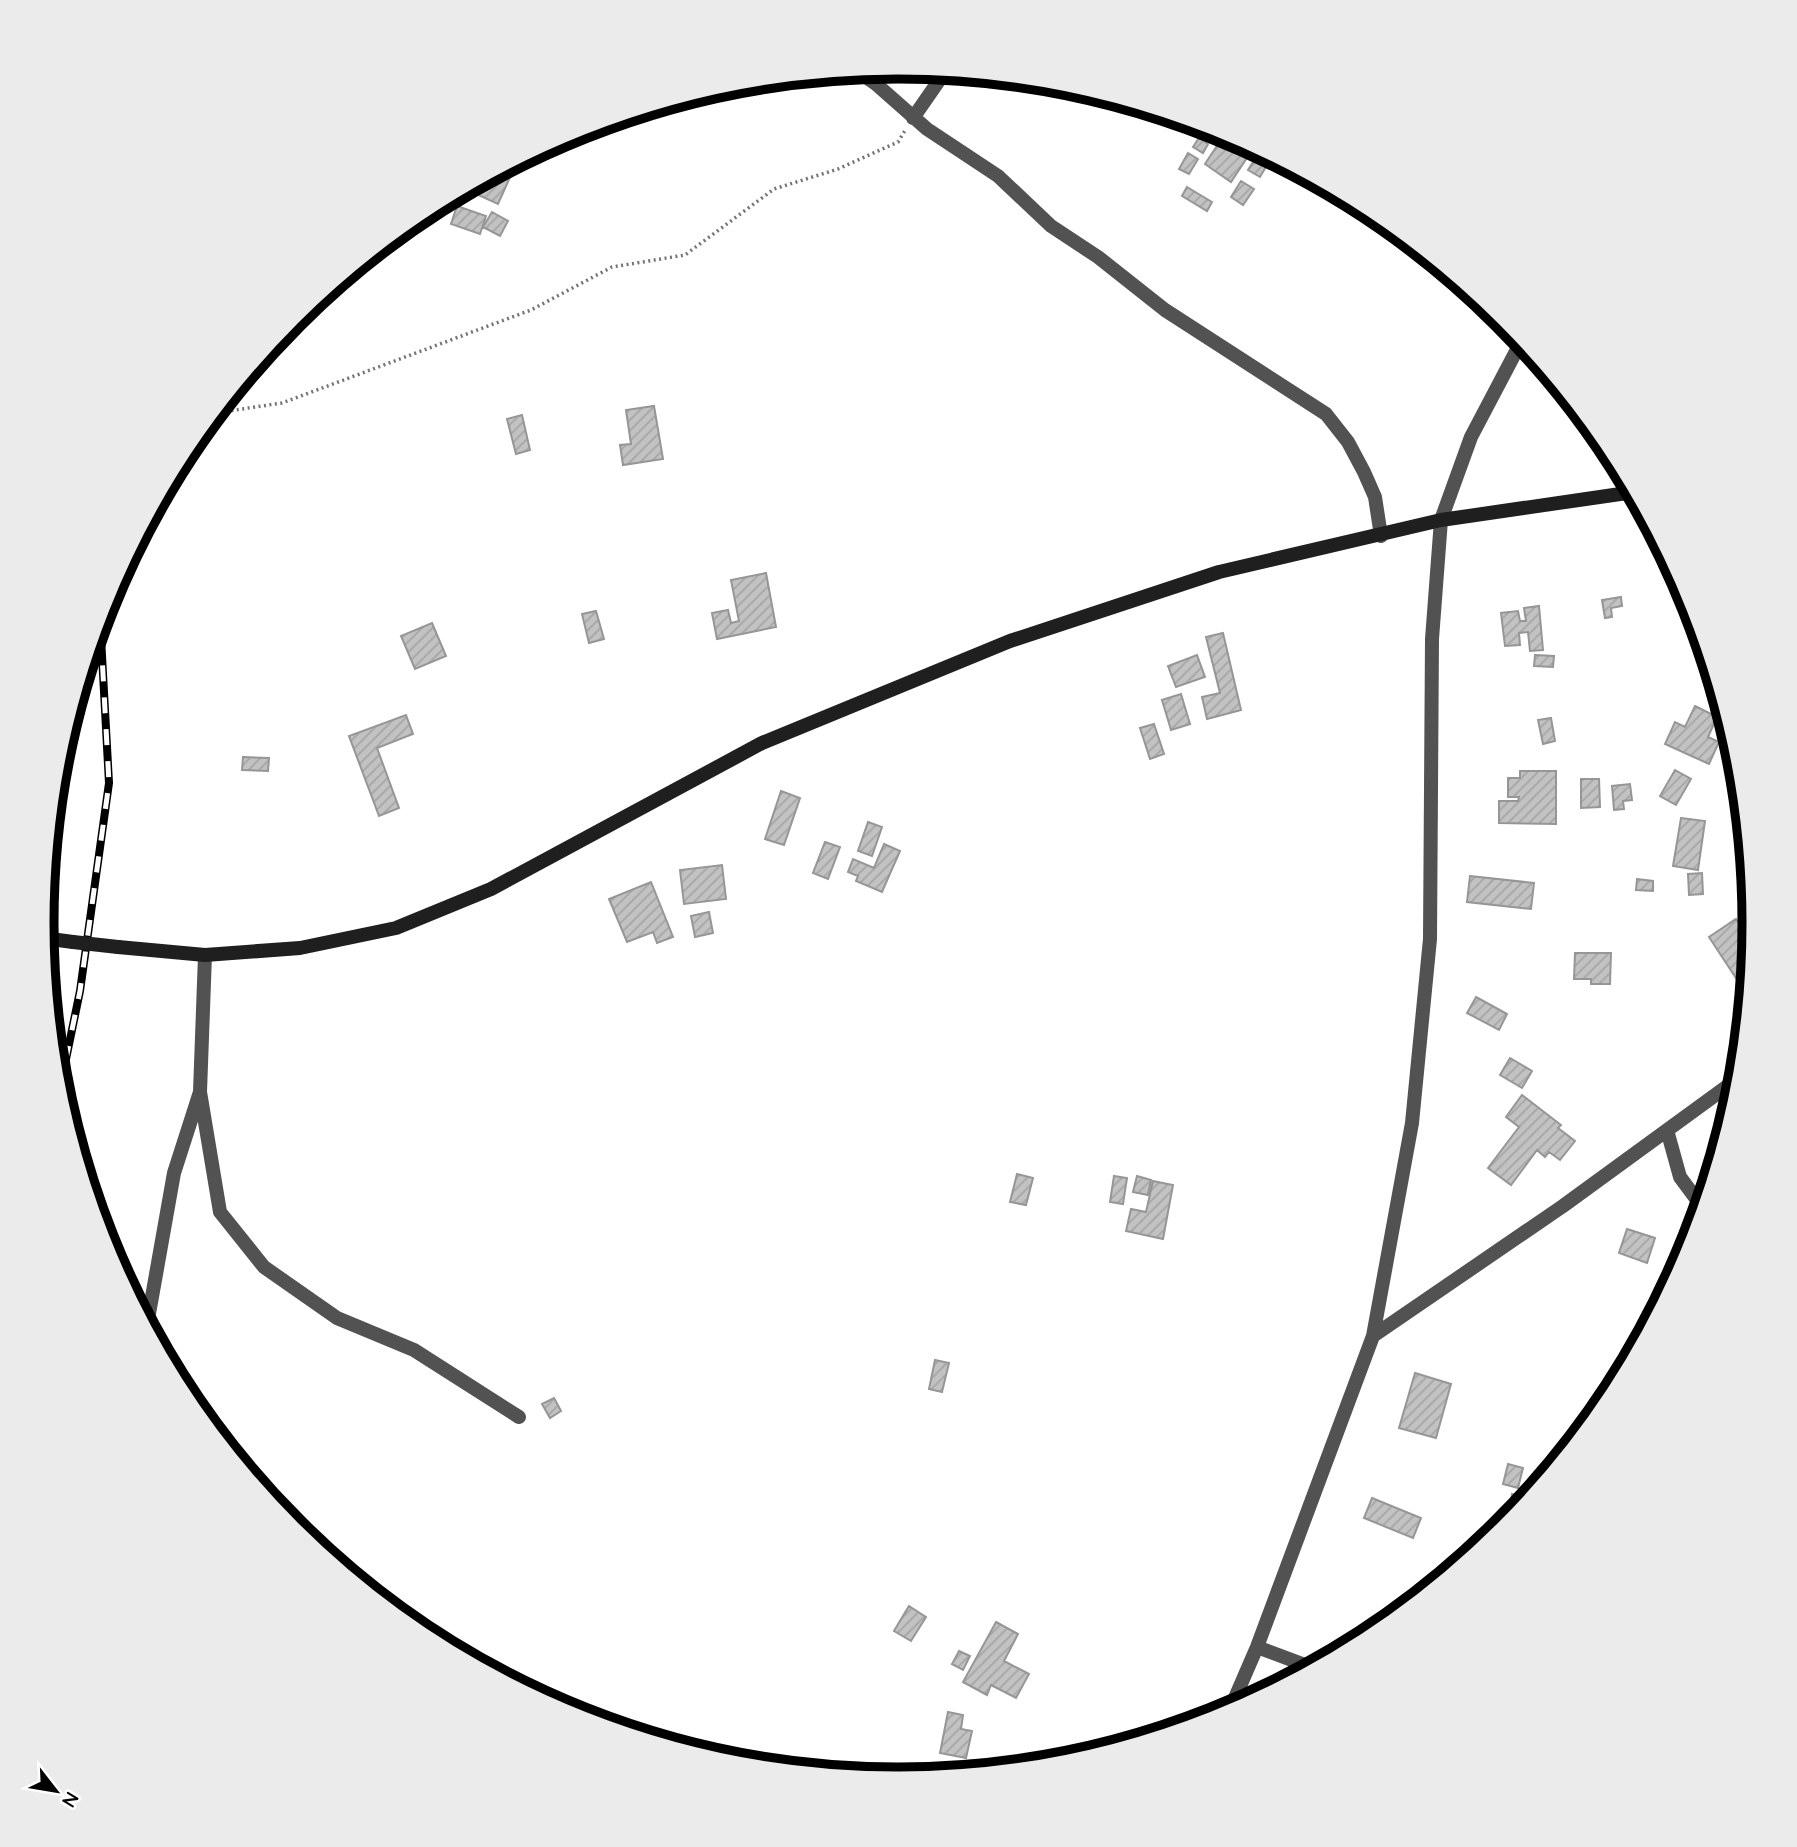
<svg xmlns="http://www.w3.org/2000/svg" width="1797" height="1847" font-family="Quicksand,sans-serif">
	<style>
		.building { fill: url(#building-hatch); stroke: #969696; stroke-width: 2 }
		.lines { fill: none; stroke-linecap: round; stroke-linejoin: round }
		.path { stroke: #747474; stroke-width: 3.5; stroke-dasharray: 2 3.5; stroke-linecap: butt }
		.minor { stroke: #525252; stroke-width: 14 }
		.secondary { stroke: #1f1f1f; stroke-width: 14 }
		.rail-casing { stroke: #000; stroke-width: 8 }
		.rail { stroke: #fff; stroke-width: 5; stroke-dasharray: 16; stroke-linecap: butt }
		.secondary-bridge { stroke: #1f1f1f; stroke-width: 14 }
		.rim { fill: none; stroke: #000; stroke-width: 9 }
	</style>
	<defs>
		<pattern id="building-hatch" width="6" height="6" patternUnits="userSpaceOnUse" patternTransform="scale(1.75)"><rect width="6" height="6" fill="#c2c2c2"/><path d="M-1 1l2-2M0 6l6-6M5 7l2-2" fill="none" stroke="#a5a5a5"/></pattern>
	</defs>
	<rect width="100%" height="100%" fill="#fff"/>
	<path class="building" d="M1226,132L1254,147L1231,182L1205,164Z
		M1199,138L1208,144L1203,153L1193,147Z
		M1188,153L1198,159L1189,174L1179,169Z
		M1259,153L1270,160L1260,177L1248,170Z
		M500,170L511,175L498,204L465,189Z
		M1241,181L1254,189L1243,205L1231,197Z
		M1187,187L1212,202L1207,211L1182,196Z
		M457,206L486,216L480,234L451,224Z
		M492,212L508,221L500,236L483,227Z
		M654,406L663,459L623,465L620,445L631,444L626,410Z
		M522,415L530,450L516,454L507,419Z
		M766,573L776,627L717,639L712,613L728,610L731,623L739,621L731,580Z
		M1685,587L1697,621L1683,623L1681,609L1690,608L1689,602L1680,603L1678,588Z
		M1621,597L1622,606L1611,608L1612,617L1605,618L1602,600Z
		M1539,606L1543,650L1530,651L1528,632L1519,633L1520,645L1505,646L1501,613L1518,611L1520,621H1526L1524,608Z
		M596,611L604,639L589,643L582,614Z
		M432,623L446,656L415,669L401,636Z
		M1223,633L1241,710L1207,719L1202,697L1220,693L1206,637Z
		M1197,655L1205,677L1176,687L1168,666Z
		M1535,655L1554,656L1553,667L1534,666Z
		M1181,694L1190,724L1171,730L1162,700Z
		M1695,706L1717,717L1708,737L1719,742L1709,764L1665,744L1675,722L1685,727Z
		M406,715L413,734L377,748L399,808L379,816L349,736Z
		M1551,718L1555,741L1543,744L1538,720Z
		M1154,724L1164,754L1150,759L1140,728Z
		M243,757L269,758L268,771L242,770Z
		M1675,770L1691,779L1676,805L1660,796Z
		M1520,771H1556V824L1499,823V801H1518L1519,797H1508V778H1520Z
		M1581,779H1599L1600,807L1581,808Z
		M1630,784L1632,800L1623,801L1624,809L1614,810L1612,786Z
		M781,791L800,798L784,845L765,839Z
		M1681,818L1705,821L1698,870L1673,866Z
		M868,822L882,827L872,856L858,851Z
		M825,842L840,847L828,879L813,873Z
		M884,844L900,851L882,892L856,881L858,876L848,872L853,859L874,868Z
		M722,865L726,899L684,904L680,870Z
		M1702,873L1703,894L1689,895L1688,874Z
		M1470,876L1534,883L1531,909L1467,902Z
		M1637,879L1653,881V891L1636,890Z
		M651,882L673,937L657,943L653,932L627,942L609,899Z
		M709,912L713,933L695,937L691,916Z
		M1736,919L1753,945L1747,995L1709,937Z
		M1575,953H1611L1610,984H1591V979H1574Z
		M1476,997L1507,1014L1499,1030L1467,1013Z
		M1510,1058L1532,1071L1522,1088L1500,1075Z
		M1522,1095L1561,1125L1558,1128L1575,1141L1560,1160L1549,1152L1545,1157L1537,1150L1511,1185L1488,1168L1519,1127L1506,1117Z
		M1017,1174L1033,1178L1026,1205L1010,1202Z
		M1114,1176L1127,1178L1123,1204L1110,1202Z
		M1137,1176L1151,1180L1148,1195L1133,1192Z
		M1153,1181L1173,1185L1163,1239L1126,1231L1131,1209L1146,1212Z
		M1627,1229L1655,1238L1647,1263L1619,1253Z
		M935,1360L949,1363L942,1392L929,1389Z
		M1415,1373L1451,1384L1436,1438L1399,1428Z
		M554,1398L561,1411L550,1418L542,1404Z
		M1508,1464L1523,1468L1518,1488L1503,1484Z
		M1512,1494L1531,1497L1508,1525Z
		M1372,1498L1421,1518L1413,1538L1364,1518Z
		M909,1606L926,1617L911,1641L894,1631Z
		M996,1622L1018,1634L1004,1661L1029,1674L1016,1698L991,1685L987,1695L963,1682Z
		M959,1651L970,1656L963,1670L952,1664Z
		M948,1712L963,1715L961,1729L972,1731L966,1758L940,1753Z"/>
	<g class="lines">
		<path class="path" d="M215,413L282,403L531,310L612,267L685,255L774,189L838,169L898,142L906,129"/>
		<path class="minor" d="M857,71L876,84L927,129L998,176L1051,226L1098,257L1165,310L1326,414L1348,442L1364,472L1375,497L1381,536
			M913,118L945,72
			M200,1092L220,1212L264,1267L337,1318L414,1350L519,1417
			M1667,1130L1680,1177L1703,1208
			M147,1325L174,1173L200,1092L205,955
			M1373,1336L1563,1206L1740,1077
			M1257,1647L1313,1668
			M1228,1714L1257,1647L1373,1336L1412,1123L1430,939L1432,639L1441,520L1471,437L1522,340"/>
		<path class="secondary" d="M43,938L73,942
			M118,947L205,955L300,948L396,928L491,889L762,743L1010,641L1219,572L1441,520L1634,492"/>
		<g class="rail-casing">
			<path id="rail" d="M59,1093L80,991L109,783L100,619"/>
		</g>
		<use href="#rail" class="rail"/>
		<path class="secondary-bridge" d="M73,942L118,947"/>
	</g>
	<path d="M0 0H1797V1847H0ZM54 923a844 844 0 1 1 1688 0a844 844 0 1 1-1688 0Z" fill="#ebebeb" fill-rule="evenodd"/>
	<path class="rim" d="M54 923a844 844 0 1 1 1688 0a844 844 0 1 1-1688 0Z"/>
	<g transform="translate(56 1791) rotate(121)" stroke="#ffffff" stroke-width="5" paint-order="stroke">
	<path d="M0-5L12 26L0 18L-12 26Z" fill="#000000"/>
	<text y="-10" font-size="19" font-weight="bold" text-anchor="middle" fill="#000000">N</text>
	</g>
</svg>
